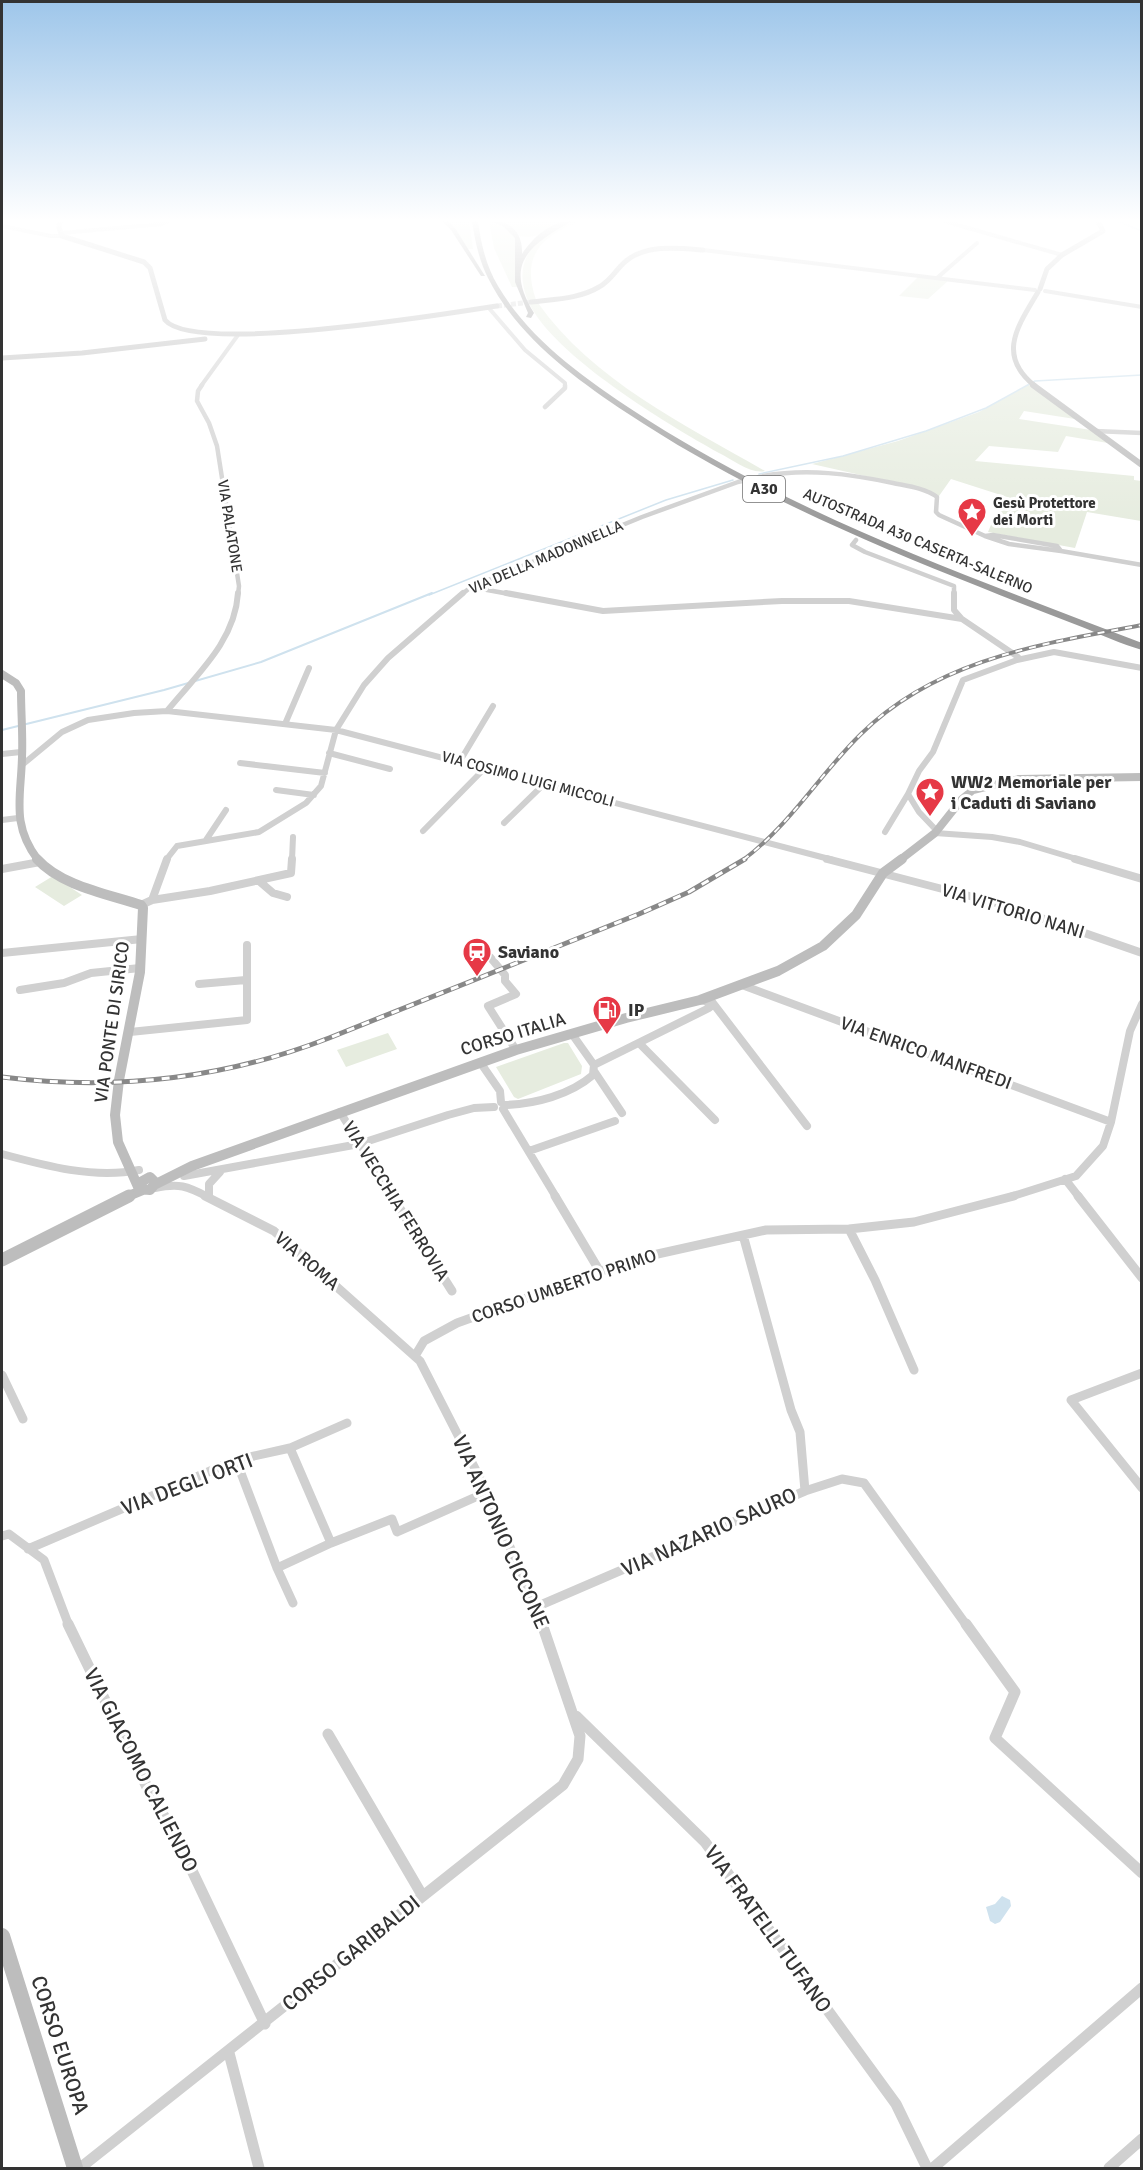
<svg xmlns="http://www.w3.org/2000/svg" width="1143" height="2170" font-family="Signika,sans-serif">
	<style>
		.green { fill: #e6ecdf }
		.water { fill: #cfe2ee }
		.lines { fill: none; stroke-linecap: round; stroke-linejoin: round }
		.stream-far1 { stroke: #cfe2ee; stroke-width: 1.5 }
		.stream { stroke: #cfe2ee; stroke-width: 2 }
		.street-tunnel { stroke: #d6d6d6; stroke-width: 4.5; stroke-dasharray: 4.5 2; stroke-linecap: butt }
		.secondary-tunnel { stroke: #d6d6d6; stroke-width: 5; stroke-dasharray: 5 2; stroke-linecap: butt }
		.street-far5 { stroke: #d0d0d0; stroke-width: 4 }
		.street-far4 { stroke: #d0d0d0; stroke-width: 4.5 }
		.street-far3 { stroke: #d0d0d0; stroke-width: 6 }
		.street-far2 { stroke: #d0d0d0; stroke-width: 8 }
		.street-far1 { stroke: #d0d0d0; stroke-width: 9 }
		.street { stroke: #d0d0d0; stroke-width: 11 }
		.secondary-far5 { stroke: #bdbdbd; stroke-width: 5 }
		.secondary-far4 { stroke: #bdbdbd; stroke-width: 6 }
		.secondary-far3 { stroke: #bdbdbd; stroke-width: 8 }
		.secondary-far2 { stroke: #bdbdbd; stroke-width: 10 }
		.secondary-far1 { stroke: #bdbdbd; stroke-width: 13 }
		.secondary { stroke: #bdbdbd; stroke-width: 16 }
		.highway { fill: #9a9a9a; fill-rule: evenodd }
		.rail-far1-casing { stroke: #888; stroke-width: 4 }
		.rail-casing { stroke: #888; stroke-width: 5 }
		.rail-far1 { stroke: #fff; stroke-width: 2; stroke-dasharray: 7; stroke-linecap: butt }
		.rail { stroke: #fff; stroke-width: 3; stroke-dasharray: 8; stroke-linecap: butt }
		.labels { text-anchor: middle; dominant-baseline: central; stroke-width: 6; stroke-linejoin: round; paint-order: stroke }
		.far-poi-label { font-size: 15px; font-weight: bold; fill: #333; stroke: #fff; text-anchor: start }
		.far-street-label { font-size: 15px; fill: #333; stroke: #fff }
		.shield { fill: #fff; stroke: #707070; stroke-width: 1.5 }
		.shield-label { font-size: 16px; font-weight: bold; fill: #333 }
		.poi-label { font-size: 18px; font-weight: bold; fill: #333; stroke: #fff; text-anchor: start }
		.street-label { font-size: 18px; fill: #333; stroke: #fff }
		.near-street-label { font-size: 21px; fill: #333; stroke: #fff }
	</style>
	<rect width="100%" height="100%" fill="#fff"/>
	<path class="green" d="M448,221H469L473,249H468Z
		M489,221L498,223L515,233L517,287H512L494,248Z
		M498,221H567C551,228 538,240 520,236L514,229Z
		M572,221H580C540,237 521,256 536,300L528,301C511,260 535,236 572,221Z
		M919,276L949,280L928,299L899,296Z
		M529,303H538C592,380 685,425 765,471C750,474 733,460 719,453C667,424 554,356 529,303Z
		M1029,384L1075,419L1024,411L1019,419L1091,430L1108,443L1066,436L1058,452L989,446L975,461L1134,476V480L1141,481V521L1087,512L1075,548L988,532L996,513L1026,503L951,479L939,496L918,488L812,464L898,441L979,412Z
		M53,876L82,895L64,906L35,887Z
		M388,1033L397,1049L346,1067L337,1050Z
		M564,1043H568L582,1066L581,1074L518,1099L514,1097L496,1067Z"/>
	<path class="water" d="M1002,1896L1010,1900L1011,1906L1000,1922L995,1924L990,1921L986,1907L995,1904Z"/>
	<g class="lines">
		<path class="stream-far1" d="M1117,221L1142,231
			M759,474L843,456L926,431L986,408L1035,381L1142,375
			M429,595L666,500L733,480"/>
		<path class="stream" d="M2,730L164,690L261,662L432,593"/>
		<path class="street-tunnel" d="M738,482L763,476"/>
		<path class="secondary-tunnel" d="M497,306L531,302"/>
		<path class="street-far5" d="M944,221L1062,255
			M2,226L51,236H62
			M61,233L162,224L169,221
			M703,250L1035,290
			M937,278L977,243
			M1045,291L1142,307
			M488,307L525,350L565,383V386
			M201,386L238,335"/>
		<path class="street-far4" d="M202,385L198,391L197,401L209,423L217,446L239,586L238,595
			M545,407L565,388V385
			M1095,431L1142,433
			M763,476C808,468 849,474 893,483C907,486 925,488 937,497L936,512L939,515L985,536L993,535L1057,546L1061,551L1142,565
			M985,536L1009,544L1061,551
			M856,540L852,545L865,552L954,586V595
			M471,587L515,595
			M461,595L471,587L642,517L738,482"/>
		<path class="street-far3" d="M506,593L603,611L782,601H849L962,619L1018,657L1017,660L963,680L933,752L919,771L908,794L919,812L937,831
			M954,593V610L961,618
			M1017,660L1054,652L1142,668
			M167,711C196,675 235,642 238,593
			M285,724L309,668
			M329,753L390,769
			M2,754L21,752
			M460,761L493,706
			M240,763L325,773
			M22,765L62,732L88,720L134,713L167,711L336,730L833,860
			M276,790L314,795
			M2,820L18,818
			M504,823L545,783
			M423,831L486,767
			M885,832L908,794
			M935,833L992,837L1020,842L1080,860
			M206,840L226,810
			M166,860L177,846L259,832L306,803L321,786L336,730L364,685L388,658L463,593
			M292,860L293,837"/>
		<path class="street-far2" d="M827,859L1004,905L1142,953
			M1075,859L1142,879
			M2,869L40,862
			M259,881L273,893L287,897
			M152,900L210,891L291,873L292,859
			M141,905L152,900L167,859
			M2,953L142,939
			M490,957L505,975V981L516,994L488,1006L516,1050
			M199,984L246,980
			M742,985L1111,1122
			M20,990L64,983L91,973L140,968
			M709,998L807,1126
			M130,1032L247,1020V945
			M572,1034L594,1065
			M639,1043L715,1120
			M480,1062L500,1091L501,1102
			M594,1071L622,1113
			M505,1105C535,1104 570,1095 593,1075L594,1065L709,1008L708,1002L701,1000
			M503,1109L556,1197
			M340,1112L393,1197
			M529,1151L615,1121
			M2,1154C46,1166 94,1179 139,1170
			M184,1176L359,1144L448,1115L474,1108L494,1107
			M1065,1179L1079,1197
			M155,1188C179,1183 187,1186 208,1197
			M209,1197V1184L220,1172
			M1010,1197L1076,1176L1103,1146L1111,1122L1130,1031L1142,1004"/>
		<path class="street-far1" d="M205,1196L274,1231L420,1361L487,1492L543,1626
			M392,1196L452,1291
			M555,1196L599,1270
			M1078,1196L1142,1278
			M849,1229L875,1280L914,1370
			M415,1356L424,1341L457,1323L635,1259L766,1230L849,1229L914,1222L1014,1196
			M1142,1373L1071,1400L1142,1488
			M2,1375L23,1419
			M290,1448L331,1543L392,1519L397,1532L487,1492
			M236,1460L277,1568L293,1603
			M805,1491L842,1479L864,1483L967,1626
			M2,1536L9,1534L44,1560L69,1626
			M28,1549L236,1460L290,1448L347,1423
			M277,1568L331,1543
			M536,1607L805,1491L800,1432L791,1410L743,1235"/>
		<path class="street" d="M68,1624L147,1787L176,1837L265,2024
			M966,1624L1015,1692L995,1738L1142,1873
			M576,1716L705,1842L896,2104L927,2168
			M328,1734L422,1895
			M229,2053L259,2168
			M80,2168L563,1785L578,1759L580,1736L542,1624
			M933,2168L1142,1988
			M1109,2168L1142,2139"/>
		<path class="secondary-far5" d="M60,221L59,228L62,236L144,262L150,268L165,320C194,355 446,314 497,306
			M1040,289L1047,269L1062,255L1103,231L1098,221
			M531,302C554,299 579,299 599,287C611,281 616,269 626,261C646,244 679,248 703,250
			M2,358L82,353L205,339
			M1035,386C996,355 1018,326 1038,292"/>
		<path class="secondary-far4" d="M1033,385L1142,465"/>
		<path class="secondary-far3" d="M2,674L16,683L21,691C21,713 23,735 22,757C21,798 11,824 38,860
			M900,860L935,833L962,799L973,790L1019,779L1142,777"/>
		<path class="secondary-far2" d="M37,859C61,886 108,894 141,905L143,908L140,972L119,1080L115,1115L118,1142L139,1189L150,1190L156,1183L150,1177L139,1183
			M156,1184L192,1166L516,1050L626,1018L700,1000L778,971L823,946L856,915L883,873L902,859
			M126,1197L143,1190"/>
		<path class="secondary-far1" d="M2,1260L129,1196"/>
		<path class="secondary" d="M2,1936L75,2168"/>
		<path class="highway" d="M442,221H448L455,228L485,276H481L451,230Z
			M472,221H478C481,244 486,266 498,286C530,340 583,377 634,411C791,514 968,576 1142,643V650C1121,644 1102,635 1082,627C1048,614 1014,601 980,587C858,539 737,486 627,413C574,378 517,336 488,278C479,260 475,241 472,221Z
			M491,221C512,221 523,234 522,254C533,237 551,221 572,221C530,245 503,263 534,313L531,318L526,317L528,313L515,282V238L504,227Z"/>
		<g class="rail-far1-casing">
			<path id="rail-far1" d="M743,860C790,825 820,774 861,734C937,659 1042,644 1142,625"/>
		</g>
		<g class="rail-casing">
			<path id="rail" d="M2,1077C114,1091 224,1079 329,1038L639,914L689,892L745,859"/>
		</g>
		<use href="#rail-far1" class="rail-far1"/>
		<use href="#rail" class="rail"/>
	</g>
	<linearGradient id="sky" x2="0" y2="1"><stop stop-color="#9ec6ea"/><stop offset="0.42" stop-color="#fff"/><stop offset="1" stop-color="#fff" stop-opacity="0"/></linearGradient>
	<rect width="1143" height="525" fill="url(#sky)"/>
	<defs>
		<g id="sight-pin" transform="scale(1.5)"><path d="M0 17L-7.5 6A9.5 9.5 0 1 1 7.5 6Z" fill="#e63946" stroke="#fff"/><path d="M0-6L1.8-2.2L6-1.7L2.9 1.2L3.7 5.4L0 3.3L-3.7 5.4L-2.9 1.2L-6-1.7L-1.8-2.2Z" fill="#fff"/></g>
		<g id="station-pin" transform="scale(1.5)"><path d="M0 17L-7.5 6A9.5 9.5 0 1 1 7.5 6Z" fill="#e63946" stroke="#fff"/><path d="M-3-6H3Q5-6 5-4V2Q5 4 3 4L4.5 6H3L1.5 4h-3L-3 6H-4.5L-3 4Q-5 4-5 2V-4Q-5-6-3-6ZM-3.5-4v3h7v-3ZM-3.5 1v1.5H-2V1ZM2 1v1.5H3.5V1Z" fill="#fff"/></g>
		<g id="fuel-pin" transform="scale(1.5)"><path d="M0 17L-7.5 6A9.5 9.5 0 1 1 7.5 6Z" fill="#e63946" stroke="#fff"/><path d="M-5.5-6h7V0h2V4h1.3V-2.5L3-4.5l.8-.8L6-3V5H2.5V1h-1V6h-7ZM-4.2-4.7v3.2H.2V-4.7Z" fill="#fff"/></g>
	</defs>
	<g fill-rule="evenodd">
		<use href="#sight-pin" x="972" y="512"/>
		<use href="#sight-pin" x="930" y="792"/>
		<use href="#station-pin" x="477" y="952"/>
		<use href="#fuel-pin" x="607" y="1010"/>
	</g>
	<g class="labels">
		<g class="far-poi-label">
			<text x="993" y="503">Gesù Protettore<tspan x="993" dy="17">dei Morti</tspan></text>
		</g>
		<g class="far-street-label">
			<text transform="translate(230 526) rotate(81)">VIA PALATONE</text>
			<text transform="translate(918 541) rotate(23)">AUTOSTRADA A30 CASERTA-SALERNO</text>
			<text transform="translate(546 557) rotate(-23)">VIA DELLA MADONNELLA</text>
			<text transform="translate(528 779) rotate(15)">VIA COSIMO LUIGI MICCOLI</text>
		</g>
		<rect class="shield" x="743" y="476" width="42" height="26" rx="4.5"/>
		<g class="shield-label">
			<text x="764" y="489">A30</text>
		</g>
		<g class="poi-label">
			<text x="951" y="782">WW2 Memoriale per<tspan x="951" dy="21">i Caduti di Saviano</tspan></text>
			<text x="498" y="952">Saviano</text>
			<text x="628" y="1010">IP</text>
		</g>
		<g class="street-label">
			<text transform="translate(1013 911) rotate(17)">VIA VITTORIO NANI</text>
			<text transform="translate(112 1022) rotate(-82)">VIA PONTE DI SIRICO</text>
			<text transform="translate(513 1034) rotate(-17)">CORSO ITALIA</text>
			<text transform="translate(926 1053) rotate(20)">VIA ENRICO MANFREDI</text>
			<text transform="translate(396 1201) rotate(58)">VIA VECCHIA FERROVIA</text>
			<text transform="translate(307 1261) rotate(41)">VIA ROMA</text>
			<text transform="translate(564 1286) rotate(-19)">CORSO UMBERTO PRIMO</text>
		</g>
		<g class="near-street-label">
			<text transform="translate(187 1484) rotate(-21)">VIA DEGLI ORTI</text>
			<text transform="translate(501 1532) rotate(66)">VIA ANTONIO CICCONE</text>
			<text transform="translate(709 1532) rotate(-24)">VIA NAZARIO SAURO</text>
			<text transform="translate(141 1770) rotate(63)">VIA GIACOMO CALIENDO</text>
			<text transform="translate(768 1929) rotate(54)">VIA FRATELLI TUFANO</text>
			<text transform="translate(351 1953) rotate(-39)">CORSO GARIBALDI</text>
			<text transform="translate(60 2045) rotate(72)">CORSO EUROPA</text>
		</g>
	</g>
	<rect width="1143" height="2170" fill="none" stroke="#333333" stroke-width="6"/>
</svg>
